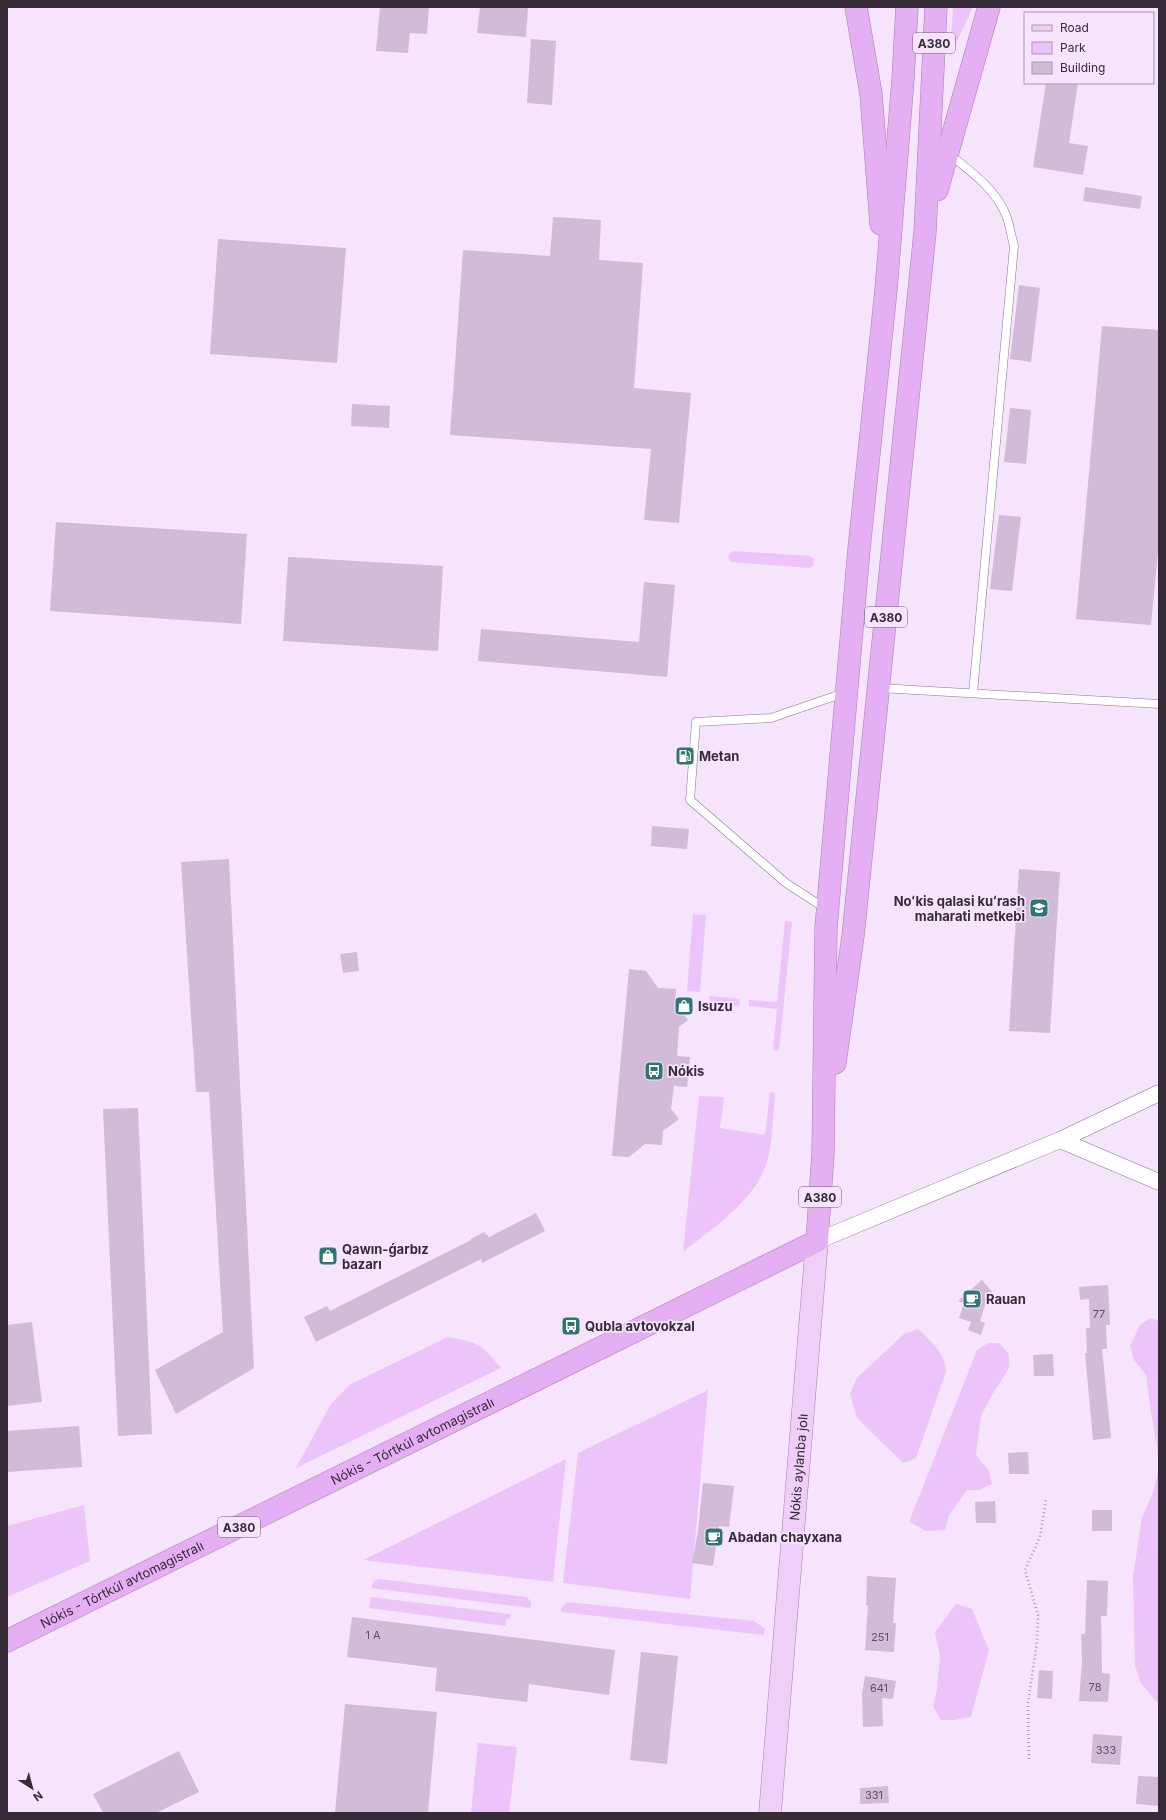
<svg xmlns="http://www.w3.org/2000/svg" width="1166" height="1820" font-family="Inter,sans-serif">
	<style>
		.green { fill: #edc4f9 }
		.building { fill: #d2bbd9 }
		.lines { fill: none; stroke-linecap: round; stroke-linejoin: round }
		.lane-casing { stroke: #8b7591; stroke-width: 9 }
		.street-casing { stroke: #8b7591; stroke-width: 17 }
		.primary-casing { stroke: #a781b2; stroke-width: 23 }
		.highway-casing { stroke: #a781b2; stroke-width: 23 }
		.path { stroke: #a99aae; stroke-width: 2.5; stroke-dasharray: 1 3; stroke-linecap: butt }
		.lane { stroke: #fff; stroke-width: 8 }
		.street { stroke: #fff; stroke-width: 16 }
		.primary { stroke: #efcff8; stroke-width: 22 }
		.highway { stroke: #e4aff3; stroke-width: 22 }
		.labels { text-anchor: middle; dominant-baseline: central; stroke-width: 3.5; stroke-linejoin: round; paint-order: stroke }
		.number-label { font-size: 11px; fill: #5c5060 }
		.shield { fill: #f6e3fc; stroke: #6f6373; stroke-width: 1 }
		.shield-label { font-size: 12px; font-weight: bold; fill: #352c38 }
		.poi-label { font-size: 13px; font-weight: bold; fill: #352c38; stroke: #f6e3fc; text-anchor: start }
		.street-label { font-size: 13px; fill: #352c38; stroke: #f6e3fc }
	</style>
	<rect width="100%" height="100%" fill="#f6e3fc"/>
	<path class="green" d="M953,7H973L950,57Z
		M735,551L810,556L814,559L813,566L809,568L732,562L728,558L729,554Z
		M693,914L706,915L700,992L687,991Z
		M785,921L792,922L779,1051L773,1050L777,1009L749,1006V1000L777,1002Z
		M710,996L740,999L739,1006L709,1002Z
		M770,1092L775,1093C773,1113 773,1135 769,1154C761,1197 715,1226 683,1252L699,1096L724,1097L720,1128L765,1135Z
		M1150,1318L1159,1321V1702L1156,1701L1141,1683L1135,1666L1133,1576L1142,1518L1154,1490L1159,1465L1157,1446L1151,1412L1146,1375L1134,1360L1130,1346L1140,1325Z
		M918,1329C931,1341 946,1354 946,1372L916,1458L903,1463L857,1418L850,1394L857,1378L904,1334Z
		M448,1337C479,1343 481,1344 501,1368L296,1468L331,1404L351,1384Z
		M988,1343H999L1009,1354V1368L992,1395L981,1416L976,1455L989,1471L992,1484L979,1490H967L949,1515L945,1530L926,1531L909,1522L977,1350Z
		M708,1390L690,1599L563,1583L578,1453Z
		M566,1459L553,1582L363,1560Z
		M84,1505L90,1561L7,1597V1526Z
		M379,1579L527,1597L531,1602V1608L371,1588L374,1581Z
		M371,1597L511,1614L510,1618L506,1620V1626L369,1608Z
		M567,1602L754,1621L765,1629L764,1635L561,1612V1608Z
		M956,1604L972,1609L989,1650L971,1717L954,1720H941L933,1706L937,1689L940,1657L935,1632Z
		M478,1743L517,1747L509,1813H471Z"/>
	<path class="building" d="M380,7H429L427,34L410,33L408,53L376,51Z
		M480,7H528L526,37L477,33Z
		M531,39L556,41L552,105L527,103Z
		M1046,83H1078L1069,143L1088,146L1083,175L1033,167Z
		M1085,187L1142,196L1140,209L1083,201Z
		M553,217L601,220L599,260L643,263L634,388L691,393L679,523L644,520L651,449L450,435L463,250L550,256Z
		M218,239L346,248L337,363L210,354Z
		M1019,285L1040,288L1031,362L1010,359Z
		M1102,326L1159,330V541L1151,625L1076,619Z
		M352,404L390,406L389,428L351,426Z
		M1010,408L1031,410L1026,464L1004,462Z
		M999,515L1021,517L1012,591L990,589Z
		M56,522L247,534L241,624L50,611Z
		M288,557L443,566L438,651L283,641Z
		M644,582L675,585L667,677L478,661L481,629L639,642Z
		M652,826L689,829L687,849L651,846Z
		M229,859L254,1368L176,1414L155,1370L223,1332L209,1092H196L181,862Z
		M1019,869L1060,872L1050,1033L1009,1031Z
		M357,952L359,971L343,973L340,954Z
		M629,969L646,971L658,988L676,989L675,1002L688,1020L679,1027L677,1056L690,1057L687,1087L674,1086L671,1109L679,1119L663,1131L662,1145L645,1144L629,1157L612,1156Z
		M138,1108L152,1434L118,1436L103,1109Z
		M536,1213L545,1231L482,1263L481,1259L316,1342L304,1317L327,1306L330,1311L471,1240V1239L484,1232L489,1237Z
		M982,1280L994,1294L987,1299L980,1321L985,1323L981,1335L968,1330L971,1322L959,1318L964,1303L958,1301Z
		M1108,1285L1110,1325H1106L1107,1349H1102L1111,1438L1093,1440L1085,1353H1087L1086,1328H1090L1089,1299L1080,1300L1079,1287Z
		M32,1322L42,1402L7,1406V1325Z
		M1053,1354L1054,1376H1034L1033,1355Z
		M79,1426L82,1467L7,1472V1431Z
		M1028,1452L1029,1474H1009L1008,1453Z
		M703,1483L734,1486L729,1527L719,1526L713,1566L692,1563L698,1531Z
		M995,1501L996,1523H976L975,1502Z
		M1092,1510H1112V1531H1092Z
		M867,1576L896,1578L893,1623H896L894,1652L865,1650L868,1605H866Z
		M1087,1580L1108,1581L1107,1616H1101L1102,1673L1110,1674L1108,1702L1079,1701L1082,1662L1081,1634H1085Z
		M352,1617L615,1650L609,1695L529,1684L527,1702L435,1691L437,1668L347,1657Z
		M641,1652L678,1656L667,1764L630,1760Z
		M1039,1670L1053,1671L1052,1699L1037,1698Z
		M865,1676L896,1681L893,1699L882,1698L883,1726L863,1727L862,1694Z
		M345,1704L437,1712L428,1813H335Z
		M1093,1734L1122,1736L1120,1765L1091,1763Z
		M179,1751L199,1792L156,1813H103L93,1794Z
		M1138,1776L1159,1777V1806L1136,1804Z
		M888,1786L889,1803L860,1804V1788Z"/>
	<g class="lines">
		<g class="lane-casing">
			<path id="lane" d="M949,154C971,172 995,188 1006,215C1010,225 1011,236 1014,246L973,693
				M880,688L1159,704
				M826,909L786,883L690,800L696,722L771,718L844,693"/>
		</g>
		<g class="street-casing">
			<path id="street" d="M1060,1140L1159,1182
				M817,1241L1060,1140L1159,1093"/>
		</g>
		<g class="primary-casing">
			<g id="primary">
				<path id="s1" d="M770,1813L817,1241"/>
			</g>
		</g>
		<g class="highway-casing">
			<g id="highway">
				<path d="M856,7L871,94L881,224"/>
				<path d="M937,190L989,7"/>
				<path d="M835,1063L853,936L925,232L936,7"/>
				<path id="s2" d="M7,1641L817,1241L823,1153L826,928L859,549L886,290L903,79L907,7"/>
			</g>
		</g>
		<path class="path" d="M1029,1759L1028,1703L1037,1642L1038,1615L1025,1570L1040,1537L1046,1499"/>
		<use href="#lane" class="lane"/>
		<use href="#street" class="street"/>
		<use href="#primary" class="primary"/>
		<use href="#highway" class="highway"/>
	</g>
	<defs>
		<g id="fuel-square" transform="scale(1)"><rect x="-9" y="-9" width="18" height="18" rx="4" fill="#2e766e" stroke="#f6e3fc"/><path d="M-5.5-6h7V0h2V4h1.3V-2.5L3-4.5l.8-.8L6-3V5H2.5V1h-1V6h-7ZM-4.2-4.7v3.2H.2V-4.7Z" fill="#fff"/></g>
		<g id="school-square" transform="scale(1)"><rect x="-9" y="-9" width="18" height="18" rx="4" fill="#2e766e" stroke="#f6e3fc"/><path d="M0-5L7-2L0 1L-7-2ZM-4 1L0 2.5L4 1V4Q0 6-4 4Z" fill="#fff"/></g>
		<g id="shop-square" transform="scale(1)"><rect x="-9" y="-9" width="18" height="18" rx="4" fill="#2e766e" stroke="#f6e3fc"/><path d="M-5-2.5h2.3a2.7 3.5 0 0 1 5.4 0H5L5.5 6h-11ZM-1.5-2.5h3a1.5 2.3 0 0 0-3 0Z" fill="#fff"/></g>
		<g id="bus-square" transform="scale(1)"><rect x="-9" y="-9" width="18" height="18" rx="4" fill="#2e766e" stroke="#f6e3fc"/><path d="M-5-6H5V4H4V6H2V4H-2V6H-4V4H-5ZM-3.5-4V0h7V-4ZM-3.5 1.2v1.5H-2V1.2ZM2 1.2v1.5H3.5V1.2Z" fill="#fff"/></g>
		<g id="cafe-square" transform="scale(1)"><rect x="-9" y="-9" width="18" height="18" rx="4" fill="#2e766e" stroke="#f6e3fc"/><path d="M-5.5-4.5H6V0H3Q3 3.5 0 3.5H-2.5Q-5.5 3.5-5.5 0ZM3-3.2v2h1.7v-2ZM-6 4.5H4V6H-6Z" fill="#fff"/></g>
	</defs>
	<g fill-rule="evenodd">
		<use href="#fuel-square" x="685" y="756"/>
		<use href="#school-square" x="1039" y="908"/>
		<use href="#shop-square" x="684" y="1006"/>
		<use href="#bus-square" x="654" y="1071"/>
		<use href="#shop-square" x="328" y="1256"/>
		<use href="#cafe-square" x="972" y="1299"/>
		<use href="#bus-square" x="571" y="1326"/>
		<use href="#cafe-square" x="714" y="1537"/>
	</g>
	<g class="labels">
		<g class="number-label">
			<text x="1099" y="1314">77</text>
			<text x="373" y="1635">1 А</text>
			<text x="880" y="1637">251</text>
			<text x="1095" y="1687">78</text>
			<text x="879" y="1688">641</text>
			<text x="1106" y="1750">333</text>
			<text x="874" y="1795">331</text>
		</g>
		<g class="shield">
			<rect x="913" y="33" width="42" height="20" rx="3"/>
			<rect x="865" y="607" width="42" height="20" rx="3"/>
			<rect x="799" y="1187" width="42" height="20" rx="3"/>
			<rect x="218" y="1517" width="42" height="20" rx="3"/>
		</g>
		<g class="shield-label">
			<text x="934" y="43">A380</text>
			<text x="886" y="617">A380</text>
			<text x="820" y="1197">A380</text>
			<text x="239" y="1527">A380</text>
		</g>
		<g class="poi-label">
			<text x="699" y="756">Metan</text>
			<text x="1025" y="901" text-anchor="end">Noʻkis qalasi kuʻrash<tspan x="1025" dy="15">maharati metkebi</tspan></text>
			<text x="698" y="1006">Isuzu</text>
			<text x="668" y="1071">Nókis</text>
			<text x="342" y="1249">Qawın-ǵarbız<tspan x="342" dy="15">bazarı</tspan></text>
			<text x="986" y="1299">Rauan</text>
			<text x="585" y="1326">Qubla avtovokzal</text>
			<text x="728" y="1537">Abadan chayxana</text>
		</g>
		<g class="street-label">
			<text stroke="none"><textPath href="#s2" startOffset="452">Nókis - Tórtkúl avtomagistralı</textPath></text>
			<text stroke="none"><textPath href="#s1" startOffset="347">Nókis aylanba jolı</textPath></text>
			<text stroke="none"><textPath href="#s2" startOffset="128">Nókis - Tórtkúl avtomagistralı</textPath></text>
		</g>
	</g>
	<rect width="1166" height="1820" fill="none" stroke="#352c38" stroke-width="16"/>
	<rect x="1024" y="12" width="130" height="72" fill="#f6e3fc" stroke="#a99aae"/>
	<rect x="1032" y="25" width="20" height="6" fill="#efcff8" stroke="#a99aae"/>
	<text x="1060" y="32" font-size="12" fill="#352c38">Road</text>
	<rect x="1032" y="42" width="20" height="12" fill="#edc4f9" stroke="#a99aae"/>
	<text x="1060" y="52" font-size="12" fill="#352c38">Park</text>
	<rect x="1032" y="62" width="20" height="12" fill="#d2bbd9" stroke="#a99aae"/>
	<text x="1060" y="72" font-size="12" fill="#352c38">Building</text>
	<g transform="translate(32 1788) rotate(144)" stroke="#f6e3fc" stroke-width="3" paint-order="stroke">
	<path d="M0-3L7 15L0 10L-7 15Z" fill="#352c38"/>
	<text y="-6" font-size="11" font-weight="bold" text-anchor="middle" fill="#352c38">N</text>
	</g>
</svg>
